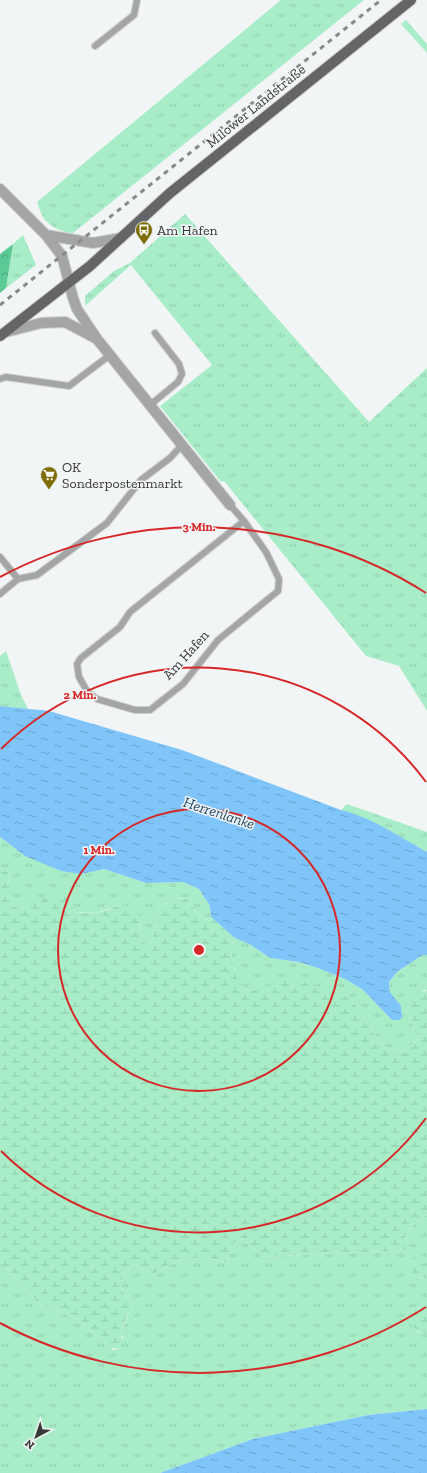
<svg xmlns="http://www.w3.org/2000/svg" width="427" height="1473" font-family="'Zilla Slab',serif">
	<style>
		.grass { fill: url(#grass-tufts) }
		.forest { fill: url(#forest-crowns) }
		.wetland { fill: url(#wetland-marsh) }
		.water { fill: url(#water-ripples) }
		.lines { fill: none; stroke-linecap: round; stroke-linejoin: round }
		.service-casing { stroke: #cccfd0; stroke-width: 8 }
		.minor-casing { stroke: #cccfd0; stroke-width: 12 }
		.primary-casing { stroke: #cccfd0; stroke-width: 12 }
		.service { stroke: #a4a6a6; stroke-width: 6 }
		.minor { stroke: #a4a6a6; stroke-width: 10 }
		.primary { stroke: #636566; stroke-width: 10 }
		.rail { stroke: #878a8a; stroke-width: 3; stroke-dasharray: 5 5; stroke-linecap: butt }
		.ring { fill: none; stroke: #d62828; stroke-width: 2 }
		.labels { text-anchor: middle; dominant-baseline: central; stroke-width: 3; stroke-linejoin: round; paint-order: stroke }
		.street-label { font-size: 14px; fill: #373939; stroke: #f1f5f6 }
		.poi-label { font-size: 14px; fill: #373939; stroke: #f1f5f6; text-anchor: start }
		.water-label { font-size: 15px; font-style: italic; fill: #204561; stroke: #f1f5f6 }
		.centre { fill: #d62828; stroke: #f1f5f6; stroke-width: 2 }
		.ring-label { font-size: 12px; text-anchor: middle; font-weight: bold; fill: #d62828; stroke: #f1f5f6; stroke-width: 3; stroke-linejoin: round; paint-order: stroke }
	</style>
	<defs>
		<pattern id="grass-tufts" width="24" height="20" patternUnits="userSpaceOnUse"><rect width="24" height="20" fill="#a9edc8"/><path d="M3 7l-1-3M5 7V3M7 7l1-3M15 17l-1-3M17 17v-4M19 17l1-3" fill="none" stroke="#92ccad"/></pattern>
		<pattern id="forest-crowns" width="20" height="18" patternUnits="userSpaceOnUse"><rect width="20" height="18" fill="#5bca95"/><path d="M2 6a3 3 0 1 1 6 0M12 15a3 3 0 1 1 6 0" fill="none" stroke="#4ca57b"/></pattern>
		<pattern id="wetland-marsh" width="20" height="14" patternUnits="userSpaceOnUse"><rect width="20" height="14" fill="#a9edc8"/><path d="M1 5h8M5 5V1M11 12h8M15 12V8" fill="none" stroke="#92ccad"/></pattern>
		<pattern id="water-ripples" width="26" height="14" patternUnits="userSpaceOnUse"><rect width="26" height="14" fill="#80c5fa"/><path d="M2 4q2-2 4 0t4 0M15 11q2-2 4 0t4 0" fill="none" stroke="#6aa1cb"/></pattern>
	</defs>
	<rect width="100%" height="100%" fill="#f1f5f6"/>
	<path class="grass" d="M281,0H364L73,233C63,233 48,226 43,217C40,212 39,207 37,202Z
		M406,20L427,44V53L401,24Z
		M185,214L369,422L427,368V711L399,666L366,656L224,481L221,482L160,406L212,365L131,265L85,306V296L114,271L130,263Z
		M23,235L36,265L6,288L13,244Z
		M6,651L21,695L28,709L0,706V656Z
		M347,804L427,832V852L391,832L341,810Z
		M0,837L25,856L81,874L104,869L146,883L183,882L199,889L210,906L211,917L205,920L195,910L188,898L176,899L159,906L158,919L151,943L147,944L142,942L140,932L141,918L120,905L96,913L74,912L69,894L20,908L13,907L8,872L0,867Z
		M235,938L251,945L270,958L299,962L318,968L347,980L363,990L392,1020L401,1007L390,992L389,982L398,971L423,955H427V990H424L407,1010L418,1039L405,1052L383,1047L351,998L256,990L248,991L237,980L231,954Z
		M427,1214V1263H424L410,1271L420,1278L427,1279V1306L418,1308L412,1322C414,1331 418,1333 427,1335V1409L368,1415L253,1439L160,1473H0V1261L38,1303L80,1320L110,1348L114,1350L119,1349L123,1337L121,1332L133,1302L126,1296L121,1287L125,1271L134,1264L153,1274L182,1259L208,1258L228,1263L230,1248L238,1239L244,1240L263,1257L409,1250L405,1237L410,1228Z"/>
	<path class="forest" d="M13,244L6,288L0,293V254Z"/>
	<path class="wetland" d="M0,867L8,872L14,907L20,908L28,901L69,893L74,912C81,912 89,914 96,913C120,909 120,895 141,918L140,932L142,942L147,944L151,943L158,919L159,906L176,899L188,898L195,910L205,920L211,917L235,938L231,954L237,979L248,991L256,990L293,978L351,998L383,1047L405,1052L418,1039L407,1010L419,994L427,990V1214L410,1228L405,1237L409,1250L263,1257L244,1240L238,1239L230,1248L228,1263L208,1258L182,1259L153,1274L134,1264L125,1271L121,1287L126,1296L133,1302C130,1311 124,1321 122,1330C120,1338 125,1341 119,1349L110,1348L80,1320L38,1303L0,1261Z
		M413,1257L424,1263H427V1279C419,1278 412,1275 408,1267Z
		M427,1306V1335C417,1333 407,1325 413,1314C415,1309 422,1307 427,1306Z"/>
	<path class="water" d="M0,706L49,711L182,750L341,810C369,816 402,838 427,852V955H423L398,971L389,982L390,992L401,1006L402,1017L400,1020H392L363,990L347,980L318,968L299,962L270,958L251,945L235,938L211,917L210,906L199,889L183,882L146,883L104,869L81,874L61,871L25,856L0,837Z
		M427,1409V1473H160L253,1439L368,1415Z"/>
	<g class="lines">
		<g class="service-casing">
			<path id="service" d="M95,46L134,15L137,0
				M0,379L6,377L69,386L110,355
				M150,405L178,382L182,374L179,364L155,333
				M230,505L244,521L130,612L120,627L81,658L77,664L79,677L87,691L97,699L135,710H150L183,684L218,640L278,591L279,579L266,552L244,521
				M0,557L18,579
				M0,594L18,579L37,575L107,523L141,480L170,458L182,445"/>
		</g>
		<g class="minor-casing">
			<path id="minor" d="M0,189L46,235L62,256L73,298L77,309L97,339L230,505
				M46,235L93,243L121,238
				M6,332L41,323L65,322L97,339"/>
		</g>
		<g class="primary-casing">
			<path id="primary" d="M0,336L90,266L170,193L411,0"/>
		</g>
		<use href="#service" class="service"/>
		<use href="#minor" class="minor"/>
		<use href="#primary" class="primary"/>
		<path class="rail" d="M0,305L381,0"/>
	</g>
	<g class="ring">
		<circle cx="199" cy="950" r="141"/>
		<path d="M426 1118A282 282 0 0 1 1 1151M1 749A282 282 0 0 1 426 782"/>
		<path d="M426 1307A423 423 0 0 1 0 1323M0 577A423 423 0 0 1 426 593"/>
	</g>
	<defs>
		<g id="bus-pin" transform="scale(0.9)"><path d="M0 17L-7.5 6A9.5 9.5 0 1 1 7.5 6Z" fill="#7e6d09" stroke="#f1f5f6"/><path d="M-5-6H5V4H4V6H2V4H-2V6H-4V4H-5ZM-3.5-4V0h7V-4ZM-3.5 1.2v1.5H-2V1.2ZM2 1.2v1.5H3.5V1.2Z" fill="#fff"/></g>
		<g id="supermarket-pin" transform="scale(0.9)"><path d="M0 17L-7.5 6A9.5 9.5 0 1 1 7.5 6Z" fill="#7e6d09" stroke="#f1f5f6"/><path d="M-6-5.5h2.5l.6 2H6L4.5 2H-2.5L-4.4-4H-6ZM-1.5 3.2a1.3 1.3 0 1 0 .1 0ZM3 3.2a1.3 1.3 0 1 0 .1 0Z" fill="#fff"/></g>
	</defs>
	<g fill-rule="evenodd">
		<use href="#bus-pin" x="144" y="230"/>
		<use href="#supermarket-pin" x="49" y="475"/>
	</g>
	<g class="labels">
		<g class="street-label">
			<text transform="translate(256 106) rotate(-39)">Milower Landstraße</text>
			<text transform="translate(186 655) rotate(-48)">Am Hafen</text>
		</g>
		<g class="poi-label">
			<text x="157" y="230">Am Hafen</text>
			<text x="62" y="467">OK<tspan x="62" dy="16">Sonderpostenmarkt</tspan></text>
		</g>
		<g class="water-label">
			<text transform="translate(219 813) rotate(18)">Herrenlanke</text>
		</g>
	</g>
	<circle cx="199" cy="950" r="6" class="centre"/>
	<g class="ring-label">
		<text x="199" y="531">3 Min.</text>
		<text x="80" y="699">2 Min.</text>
		<text x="99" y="854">1 Min.</text>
	</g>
	<g transform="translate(36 1437) rotate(220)" stroke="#f1f5f6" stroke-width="3" paint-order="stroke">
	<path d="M0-3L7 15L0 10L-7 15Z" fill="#373939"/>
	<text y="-6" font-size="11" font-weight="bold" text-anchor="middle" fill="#373939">N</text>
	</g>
</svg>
